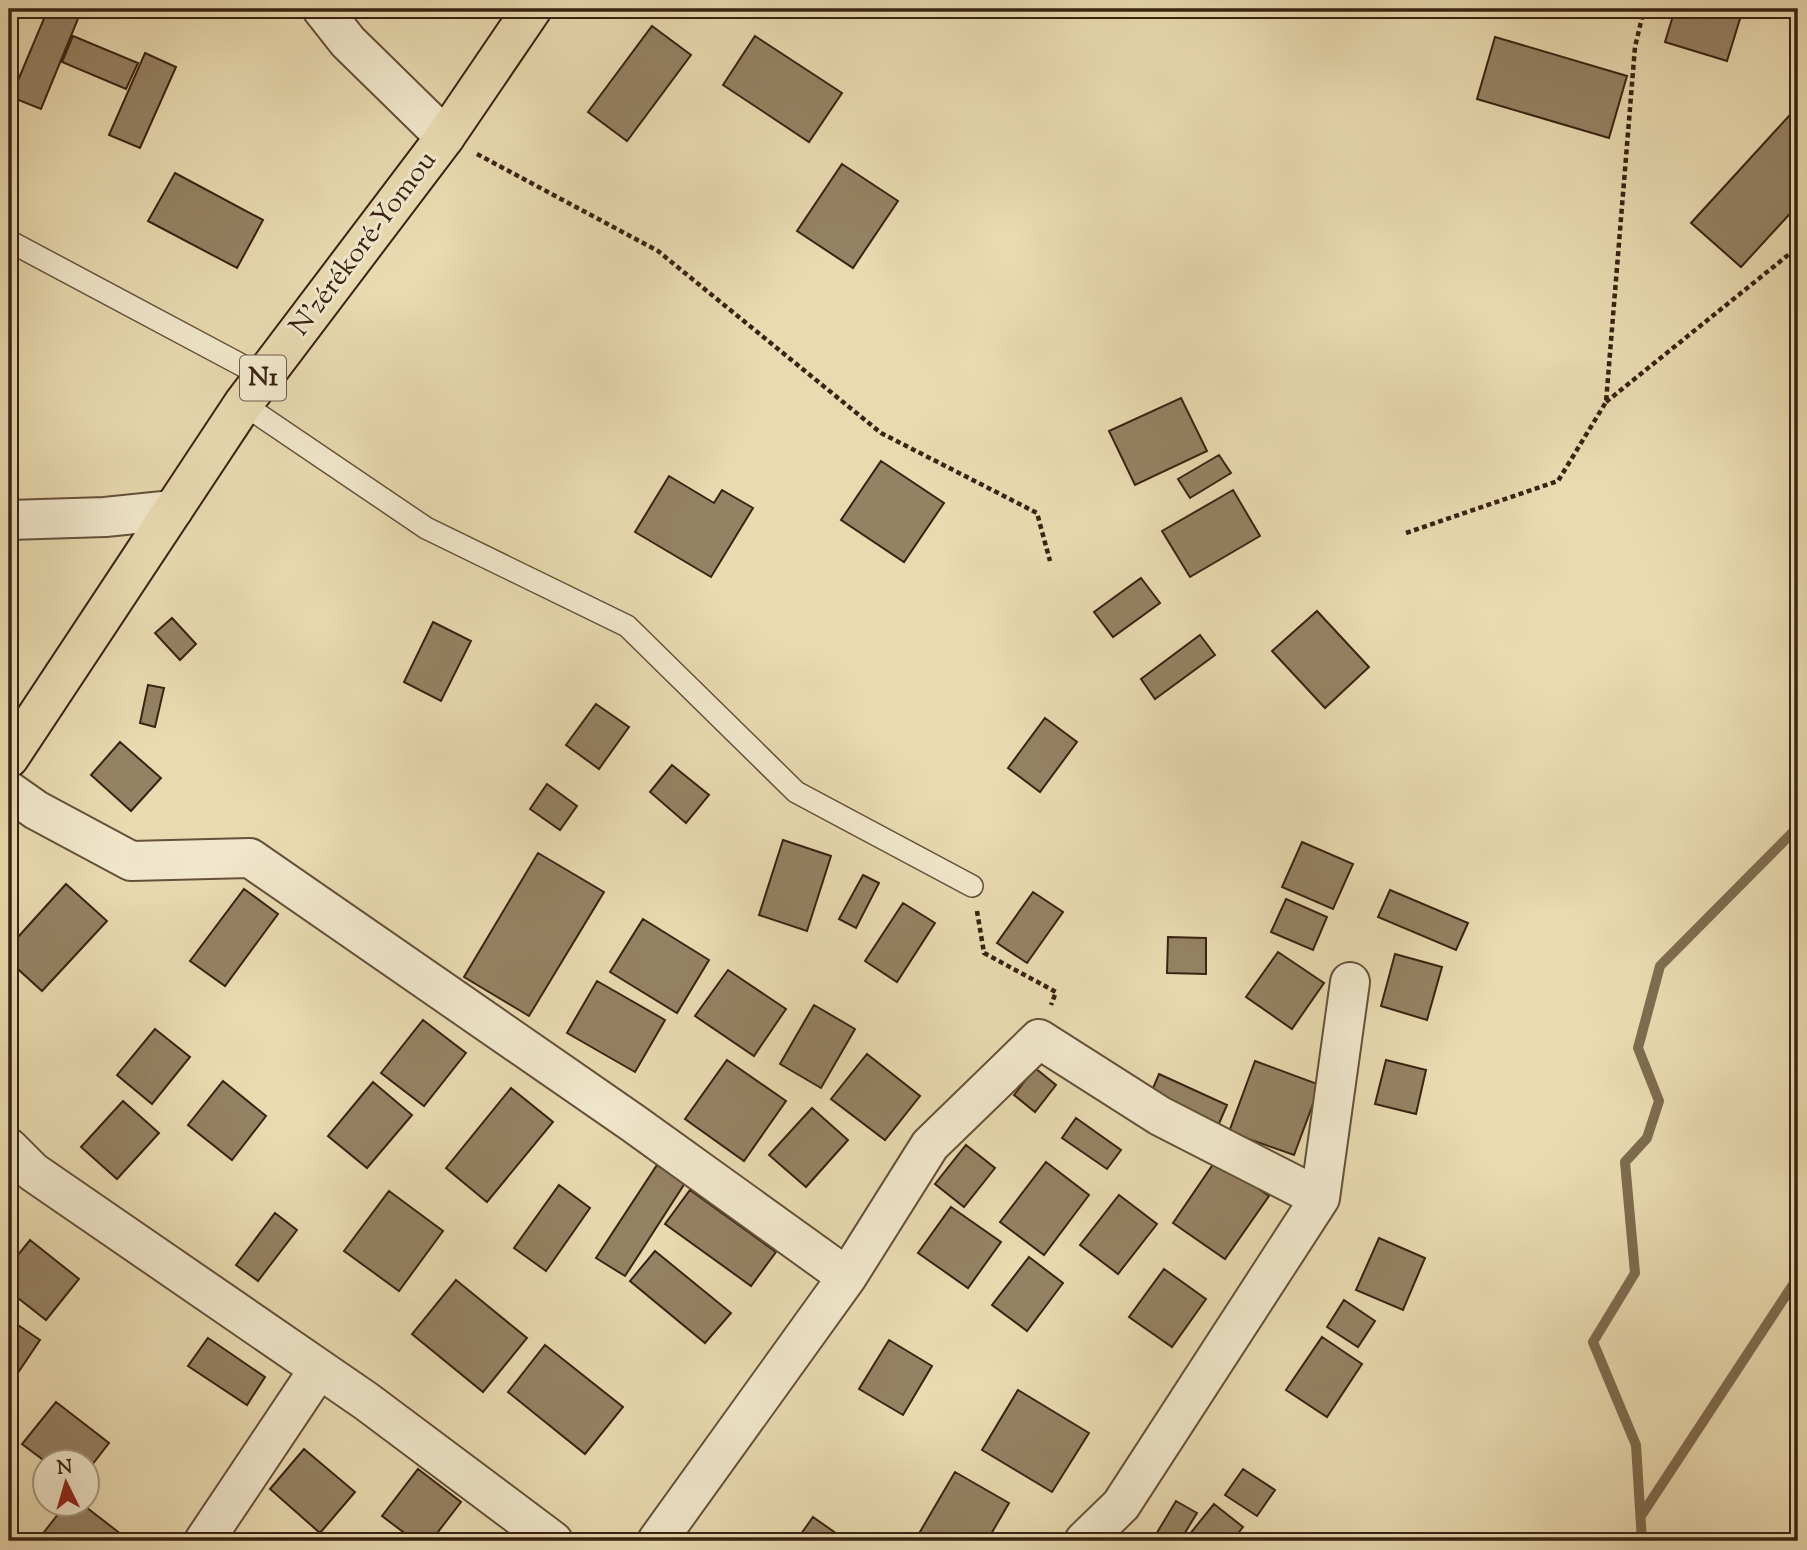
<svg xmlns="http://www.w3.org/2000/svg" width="1807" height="1550" font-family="'Sorts Mill Goudy',serif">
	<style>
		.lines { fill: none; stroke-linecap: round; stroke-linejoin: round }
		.stream { stroke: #7f6c50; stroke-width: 10 }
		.building { fill: #958264; stroke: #392312; stroke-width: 2 }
		.lane-casing { stroke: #65513a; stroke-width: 24 }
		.street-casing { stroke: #65513a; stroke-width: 42 }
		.highway-casing { stroke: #392312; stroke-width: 42 }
		.path { stroke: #392312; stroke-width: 4.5; stroke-dasharray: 5 3.5; stroke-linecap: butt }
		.lane { stroke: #f1e7cc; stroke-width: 21 }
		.street { stroke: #f1e7cc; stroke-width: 38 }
		.highway { stroke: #e9dab0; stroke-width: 38 }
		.labels { text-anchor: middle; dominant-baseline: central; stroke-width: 6; stroke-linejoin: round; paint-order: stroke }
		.shield { fill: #f1e7cc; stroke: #705e4a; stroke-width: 2 }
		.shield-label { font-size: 26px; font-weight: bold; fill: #392312 }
		.street-label { font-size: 28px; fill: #392312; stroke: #f1e7cc }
	</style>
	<rect width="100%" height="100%" fill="#e9dab0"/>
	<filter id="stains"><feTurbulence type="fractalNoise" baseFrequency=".00286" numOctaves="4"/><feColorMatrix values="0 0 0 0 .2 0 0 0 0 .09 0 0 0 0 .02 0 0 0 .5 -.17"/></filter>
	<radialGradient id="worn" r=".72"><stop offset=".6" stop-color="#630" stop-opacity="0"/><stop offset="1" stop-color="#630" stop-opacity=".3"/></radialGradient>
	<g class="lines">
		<path class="stream" d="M1641,1516L1798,1277
			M1642,1541L1636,1445L1593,1342L1635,1273L1625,1162L1647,1138L1659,1101L1638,1048L1660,966L1798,827"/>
	</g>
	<path class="building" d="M48,9H82L41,109L11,97Z
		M1675,9H1743L1727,61L1665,42Z
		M652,26L691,55L627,141L588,112Z
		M73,36L138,63L126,89L62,62Z
		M755,36L842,93L809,142L723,85Z
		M1495,37L1627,76L1609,138L1477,99Z
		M145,53L176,67L140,148L109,135Z
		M1798,106V205L1741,267L1691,223Z
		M842,164L898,201L853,268L797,231Z
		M175,173L263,220L237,268L148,221Z
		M1181,398L1207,451L1135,485L1109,431Z
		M1219,455L1231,473L1190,498L1178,479Z
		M881,461L944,503L904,562L841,520Z
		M669,476L714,503L722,490L753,508L711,577L635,532Z
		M1233,490L1260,536L1190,577L1162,531Z
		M1141,578L1160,603L1113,637L1094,612Z
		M1317,611L1369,667L1325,708L1272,651Z
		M172,618L196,644L180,660L155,633Z
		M433,622L471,641L441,701L404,682Z
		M1200,635L1215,655L1155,699L1141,679Z
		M148,685L164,688L155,727L140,723Z
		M596,704L629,727L599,769L566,745Z
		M1045,718L1077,742L1040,792L1008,768Z
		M120,742L161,778L131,811L91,775Z
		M672,765L709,795L686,823L650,792Z
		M547,784L577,806L560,830L530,809Z
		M783,840L831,856L807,931L759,915Z
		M1302,842L1353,864L1333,909L1282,887Z
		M538,853L604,892L529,1016L464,977Z
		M863,875L879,883L856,928L839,919Z
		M66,884L107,921L42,991L9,961V947Z
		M244,889L278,914L225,986L190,961Z
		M1390,890L1468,923L1456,950L1378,917Z
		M1033,892L1063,912L1027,963L997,943Z
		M1286,899L1327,917L1313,950L1271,932Z
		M903,903L935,923L897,982L865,961Z
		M643,919L709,960L677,1013L610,972Z
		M1168,937L1206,938V974L1167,973Z
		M1278,952L1324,983L1292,1029L1246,997Z
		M1395,954L1442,967L1427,1020L1381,1006Z
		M728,970L786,1009L754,1056L695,1016Z
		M597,981L665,1020L635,1072L567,1033Z
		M814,1005L855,1029L821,1088L780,1064Z
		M423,1020L466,1053L424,1106L381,1073Z
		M155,1029L190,1057L152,1104L117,1075Z
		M867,1054L920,1096L885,1140L831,1099Z
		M727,1060L786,1101L744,1161L685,1119Z
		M1386,1060L1426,1070L1416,1114L1375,1104Z
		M1255,1061L1320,1085L1294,1155L1229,1132Z
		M1035,1068L1056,1085L1035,1112L1014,1095Z
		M1159,1074L1227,1105L1218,1126L1150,1095Z
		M223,1081L266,1116L232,1160L188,1125Z
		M373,1082L412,1115L367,1168L328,1136Z
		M511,1088L553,1122L487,1202L446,1168Z
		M123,1101L159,1133L117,1179L81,1147Z
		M812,1108L848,1140L806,1187L769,1155Z
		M1076,1118L1121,1150L1107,1169L1062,1138Z
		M966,1145L995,1168L964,1207L935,1184Z
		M1216,1160L1269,1196L1225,1259L1173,1223Z
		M1046,1162L1089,1195L1044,1255L1000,1222Z
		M657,1165L685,1183L625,1276L596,1258Z
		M559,1185L590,1208L546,1271L514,1248Z
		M690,1190L776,1252L751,1286L665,1224Z
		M389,1191L443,1231L399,1291L344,1251Z
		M1119,1195L1157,1224L1118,1274L1080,1245Z
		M951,1207L1001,1242L968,1288L918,1253Z
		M275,1213L297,1230L258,1281L236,1265Z
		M1379,1238L1425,1258L1403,1310L1356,1290Z
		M30,1240L79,1279L46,1320L9,1291V1266Z
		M655,1251L731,1313L705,1343L630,1281Z
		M1029,1257L1063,1283L1027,1331L992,1305Z
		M1164,1269L1206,1299L1172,1347L1129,1317Z
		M456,1280L527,1338L483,1392L412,1334Z
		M1344,1300L1375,1321L1358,1347L1327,1327Z
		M9,1319L40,1340L9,1386Z
		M1322,1337L1362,1364L1327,1417L1286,1390Z
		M208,1338L265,1377L247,1405L188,1366Z
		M889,1340L932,1366L903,1415L859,1389Z
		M545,1345L623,1407L585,1454L508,1392Z
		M1018,1390L1089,1433L1052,1492L982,1450Z
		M56,1402L109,1443L88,1470V1462H46L22,1444Z
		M304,1449L355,1492L320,1533L270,1489Z
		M418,1469L461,1502L431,1541H415L382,1516Z
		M1243,1469L1275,1490L1257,1516L1225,1495Z
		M955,1472L1009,1503L987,1541H924L917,1537Z
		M1176,1501L1197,1513L1180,1541H1152Z
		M66,1504H82L126,1538L123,1541H37Z
		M1214,1504L1243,1527L1232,1541H1197L1189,1535Z
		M813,1517L847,1541H796Z"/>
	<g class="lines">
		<g class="lane-casing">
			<path id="lane" d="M9,241L264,377
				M243,404L426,528L627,626L796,792L972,886"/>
		</g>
		<g class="street-casing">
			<path id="street" d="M322,9L348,42L445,137
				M9,520L105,517L173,510
				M9,791L36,810L131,861L250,858L633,1123L847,1277
				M9,1148L33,1172L366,1401L553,1541
				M204,1541L319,1369
				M657,1541L847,1277L930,1145L1039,1039L1160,1116L1320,1198
				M1084,1541L1121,1505L1320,1198L1350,982"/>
		</g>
		<g class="highway-casing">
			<path id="highway" d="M9,758L243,404L445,137L532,9"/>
		</g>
		<path class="path" d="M477,154L658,251L881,433L1037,513L1050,561
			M1606,402L1798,247
			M1406,533L1558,481L1606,402L1635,47L1644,9
			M977,911L984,953L1056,992L1051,1005"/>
		<use href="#lane" class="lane"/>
		<use href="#street" class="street"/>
		<use href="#highway" class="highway"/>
	</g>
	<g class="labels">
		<rect class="shield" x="240" y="355.5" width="46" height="45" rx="5"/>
		<g class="shield-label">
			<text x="263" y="378">N1</text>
		</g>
		<g class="street-label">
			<text transform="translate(364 244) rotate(-53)">N'zérékoré-Yomou</text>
		</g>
	</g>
	<rect width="1807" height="1550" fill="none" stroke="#e9dab0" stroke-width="35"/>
	<rect x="10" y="10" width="1786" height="1529" fill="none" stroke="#392312" stroke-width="3.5"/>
	<rect x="18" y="18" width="1772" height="1515" fill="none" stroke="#392312" stroke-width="2"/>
	<g transform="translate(66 1483) rotate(355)"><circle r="33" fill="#f1e7cc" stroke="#a79982" stroke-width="2"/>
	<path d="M0-5L12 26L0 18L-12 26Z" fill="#8f2418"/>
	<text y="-10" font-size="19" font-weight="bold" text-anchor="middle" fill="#392312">N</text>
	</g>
	<rect width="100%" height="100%" filter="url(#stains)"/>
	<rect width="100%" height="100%" fill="url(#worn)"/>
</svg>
